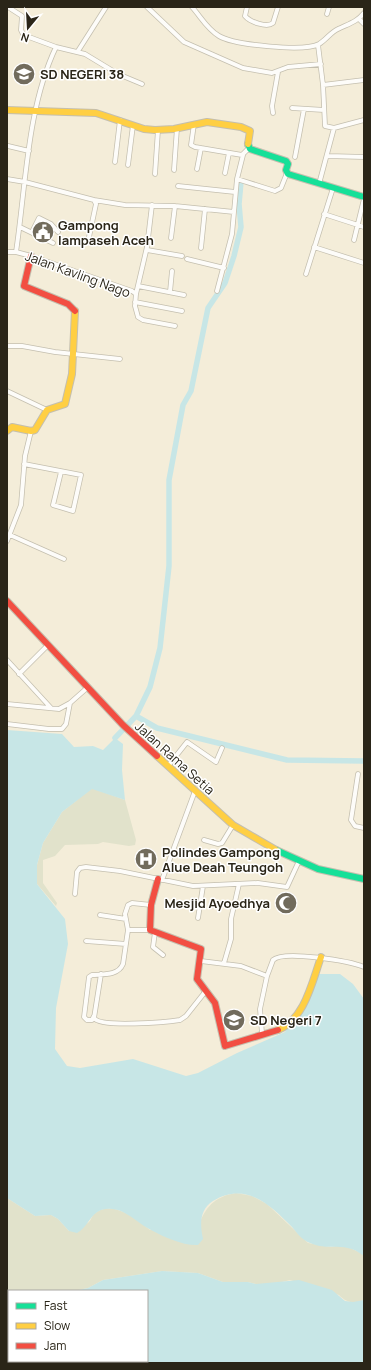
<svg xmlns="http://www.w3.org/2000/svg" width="371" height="1370" font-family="Manrope,sans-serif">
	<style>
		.green { fill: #e1e2cb }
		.water { fill: #c7e6e6 }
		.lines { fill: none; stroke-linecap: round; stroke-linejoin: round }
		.canal { stroke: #c7e6e6; stroke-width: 5.5 }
		.street-casing { stroke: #c4bfaf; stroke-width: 5.5 }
		.fast-casing { stroke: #c4bfaf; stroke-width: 8 }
		.slow-casing { stroke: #c4bfaf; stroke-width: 8 }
		.jam-casing { stroke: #c4bfaf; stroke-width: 8 }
		.street { stroke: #fdfcf9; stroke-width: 4 }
		.fast { stroke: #16e098; stroke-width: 6 }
		.slow { stroke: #ffcf43; stroke-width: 6 }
		.jam { stroke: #f24e42; stroke-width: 6 }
		.labels { text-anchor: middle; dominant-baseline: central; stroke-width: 3; stroke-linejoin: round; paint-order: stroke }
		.poi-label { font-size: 13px; font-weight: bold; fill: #2a2518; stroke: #fff; text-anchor: start }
		.street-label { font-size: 13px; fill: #2a2518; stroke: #fff }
	</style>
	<rect width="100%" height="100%" fill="#f4edd9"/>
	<path class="green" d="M92,788L125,800L136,840L135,845L129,846L103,842L98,844L65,845L55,856L43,860V883L57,903L56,906L37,884V865L43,843L62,812Z
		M236,1193L252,1196L267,1204L308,1243L331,1247L340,1245L348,1247L363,1254L364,1256V1300C354,1305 346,1302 339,1295L290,1280L274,1284H256L248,1282H223L198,1273L162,1271L103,1280L88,1288L74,1291H9V1315L7,1316V1198L35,1216L51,1215L58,1219L69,1231C75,1228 84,1226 89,1222C91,1220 92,1216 94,1214C112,1199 136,1219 150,1230L200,1222C207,1205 217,1196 236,1193Z"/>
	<path class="water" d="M7,730L62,734L74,747L93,746L103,750L115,738L123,744L122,770L125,800L92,789L62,812L43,843L37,865V884L65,919L68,944L56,1008L55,1049L67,1066L80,1068L133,1059L186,1076L198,1073L237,1053L285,1032L304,1002L315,974H340L353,984L364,999V1256C343,1240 331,1252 310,1243C302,1240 297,1233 292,1227C270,1205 246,1181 213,1201C199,1210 200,1225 203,1239L198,1245C184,1246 164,1237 151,1230C135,1222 122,1204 101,1210C90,1214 88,1227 77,1233L69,1231L58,1219L51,1215L35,1216L7,1198Z
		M162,1271L198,1273L223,1282H248L256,1284L299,1280L332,1290L345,1301L353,1302L364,1300V1363H7V1316L9,1315V1361H147V1291H74L88,1288L103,1280Z"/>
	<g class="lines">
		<path class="canal" d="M136,716L150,687L160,648L169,566V480L183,405L191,391L208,308L225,283L234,256L241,227L239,204L241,182
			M115,738L136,716L157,728L287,760L364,761"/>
		<g class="street-casing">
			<path id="street" d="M8,7L22,16L21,30L23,34L29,37L56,47L85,54L118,74L142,84
				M147,7L184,42L243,68L272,73L288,67L321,64
				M192,7C201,17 207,29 219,36C234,45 304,52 319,44C326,40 331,32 338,29C348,24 357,22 364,13
				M247,7L245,16C250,22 267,28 273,23L278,7
				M327,14L329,7
				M359,19L364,24
				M318,45L323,85L325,126L334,128L364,120
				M78,51L106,7
				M323,85L364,80
				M292,108L324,110
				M273,113L272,106L278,72
				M194,124L191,145L195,147L242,155L249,148
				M8,146L29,151
				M328,156L364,157
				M295,157L304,109
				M115,162L120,120
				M128,165L133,125
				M197,169L201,148
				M174,170L177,128
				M225,173L229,153
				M155,174L158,130
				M7,179L25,182L94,200L96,204L89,237
				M237,179L275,191L281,188L287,173
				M319,184L334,128
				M178,186L235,192
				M94,200L125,205L175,206L234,212
				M324,214L364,227
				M20,227L53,243
				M32,232L39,218L51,224L58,232
				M171,238L175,206
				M354,240L364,199
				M314,247L364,263
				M201,248L205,209
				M147,250L182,256
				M7,252H16L31,256L132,291L136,294L135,306L138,317L143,320L175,326
				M16,252C26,185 27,108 56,47
				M187,259L224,268
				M306,274L333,188
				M138,286L184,295
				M217,291L232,234L237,179L243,155
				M170,292L172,271
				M136,294L147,247L152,205
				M135,302L182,311
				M7,346H22L55,352L120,359
				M7,391L47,410
				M24,464L81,475L73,511L53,505L61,472
				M10,535L64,559
				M7,541L21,505L25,456L31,431
				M7,660L51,708
				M19,674L47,646
				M7,704L59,709L70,703L87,688
				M7,724L49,729H62L66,724L70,703
				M168,766L187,742L216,762L222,748
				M358,774L351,820L355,826L364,828
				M204,840L218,844L222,843L233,825
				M162,880L195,791
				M75,894L77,872L80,868L86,867L120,871L193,886L258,883L287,887L299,861
				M100,915L126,919
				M198,918L203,886
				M128,930L125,914L128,905L132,903L151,905
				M155,932L153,947L163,955
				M86,941L126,944
				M201,961L241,966L267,976L273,960C283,950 350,961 364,967
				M224,963L231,939V919L239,884
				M101,974L94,1018C100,1028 168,1022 180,1020L186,1016L205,992
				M94,1016L92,1020H87L84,1017L89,977L92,975C103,974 118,976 123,964L128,930H150
				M262,1033L260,1009L267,976"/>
		</g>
		<g class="fast-casing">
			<path id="fast" d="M248,144L250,149L286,161L288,164L286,170L288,174L364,197
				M276,850L318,869L364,879"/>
		</g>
		<g class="slow-casing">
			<path id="slow" d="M7,110L96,113L144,129L155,130L174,129L207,122L241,127L250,131L248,144
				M7,431L12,427L31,431L35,430L47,410L65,404L72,374L75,311
				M157,756L233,825L276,850
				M278,1030C305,1019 312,982 321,957"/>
		</g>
		<g class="jam-casing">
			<path id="jam" d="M31,256L24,286L68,304L75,311
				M7,601L123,725L157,756
				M158,879L151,905L150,930L201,949L197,979L215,1003L225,1046L278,1030"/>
		</g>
		<use href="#street" class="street"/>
		<use href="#fast" class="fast"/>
		<use href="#slow" class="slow"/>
		<use href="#jam" class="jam"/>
	</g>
	<defs>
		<g id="school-disc" transform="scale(1.15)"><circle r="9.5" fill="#716b5c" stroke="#fff"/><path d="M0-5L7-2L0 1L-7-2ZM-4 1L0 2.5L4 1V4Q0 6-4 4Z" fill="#fff"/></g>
		<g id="civic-disc" transform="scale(1.15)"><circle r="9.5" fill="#716b5c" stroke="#fff"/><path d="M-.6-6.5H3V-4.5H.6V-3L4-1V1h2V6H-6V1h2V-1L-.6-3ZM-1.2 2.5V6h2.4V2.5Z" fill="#fff"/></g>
		<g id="hospital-disc" transform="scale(1.15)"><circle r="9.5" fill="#716b5c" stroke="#fff"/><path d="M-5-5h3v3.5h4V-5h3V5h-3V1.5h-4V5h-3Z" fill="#fff"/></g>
		<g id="mosque-disc" transform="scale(1.15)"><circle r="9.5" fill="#716b5c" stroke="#fff"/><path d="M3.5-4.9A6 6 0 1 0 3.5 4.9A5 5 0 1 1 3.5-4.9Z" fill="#fff"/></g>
	</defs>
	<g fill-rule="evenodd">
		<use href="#school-disc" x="24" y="74"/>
		<use href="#civic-disc" x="43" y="232"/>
		<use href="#hospital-disc" x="146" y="859"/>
		<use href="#mosque-disc" x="286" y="903"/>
		<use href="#school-disc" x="234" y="1020"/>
	</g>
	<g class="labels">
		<g class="poi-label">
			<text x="40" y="74">SD NEGERI 38</text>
			<text x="58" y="225">Gampong<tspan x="58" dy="15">lampaseh Aceh</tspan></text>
			<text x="162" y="852">Polindes Gampong<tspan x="162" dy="15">Alue Deah Teungoh</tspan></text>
			<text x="270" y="903" text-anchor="end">Mesjid Ayoedhya</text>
			<text x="250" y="1020">SD Negeri 7</text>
		</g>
		<g class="street-label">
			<text transform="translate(78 274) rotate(20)">Jalan Kavling Nago</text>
			<text transform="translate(175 758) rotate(42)">Jalan Rama Setia</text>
		</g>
	</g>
	<rect width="371" height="1370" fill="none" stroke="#2a2518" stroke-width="16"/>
	<rect x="8" y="1290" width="140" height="72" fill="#ffffff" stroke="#aaa8a3"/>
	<rect x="16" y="1303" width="20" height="6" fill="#16e098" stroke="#aaa8a3"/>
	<text x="44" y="1310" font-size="12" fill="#2a2518">Fast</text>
	<rect x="16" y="1323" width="20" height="6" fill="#ffcf43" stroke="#aaa8a3"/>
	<text x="44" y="1330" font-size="12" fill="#2a2518">Slow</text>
	<rect x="16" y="1343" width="20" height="6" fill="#f24e42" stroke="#aaa8a3"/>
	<text x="44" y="1350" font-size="12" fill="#2a2518">Jam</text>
	<g transform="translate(28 28) rotate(198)" stroke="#ffffff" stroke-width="3" paint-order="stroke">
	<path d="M0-3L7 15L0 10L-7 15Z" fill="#2a2518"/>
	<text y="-6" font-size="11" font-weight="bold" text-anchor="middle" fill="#2a2518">N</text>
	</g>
</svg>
